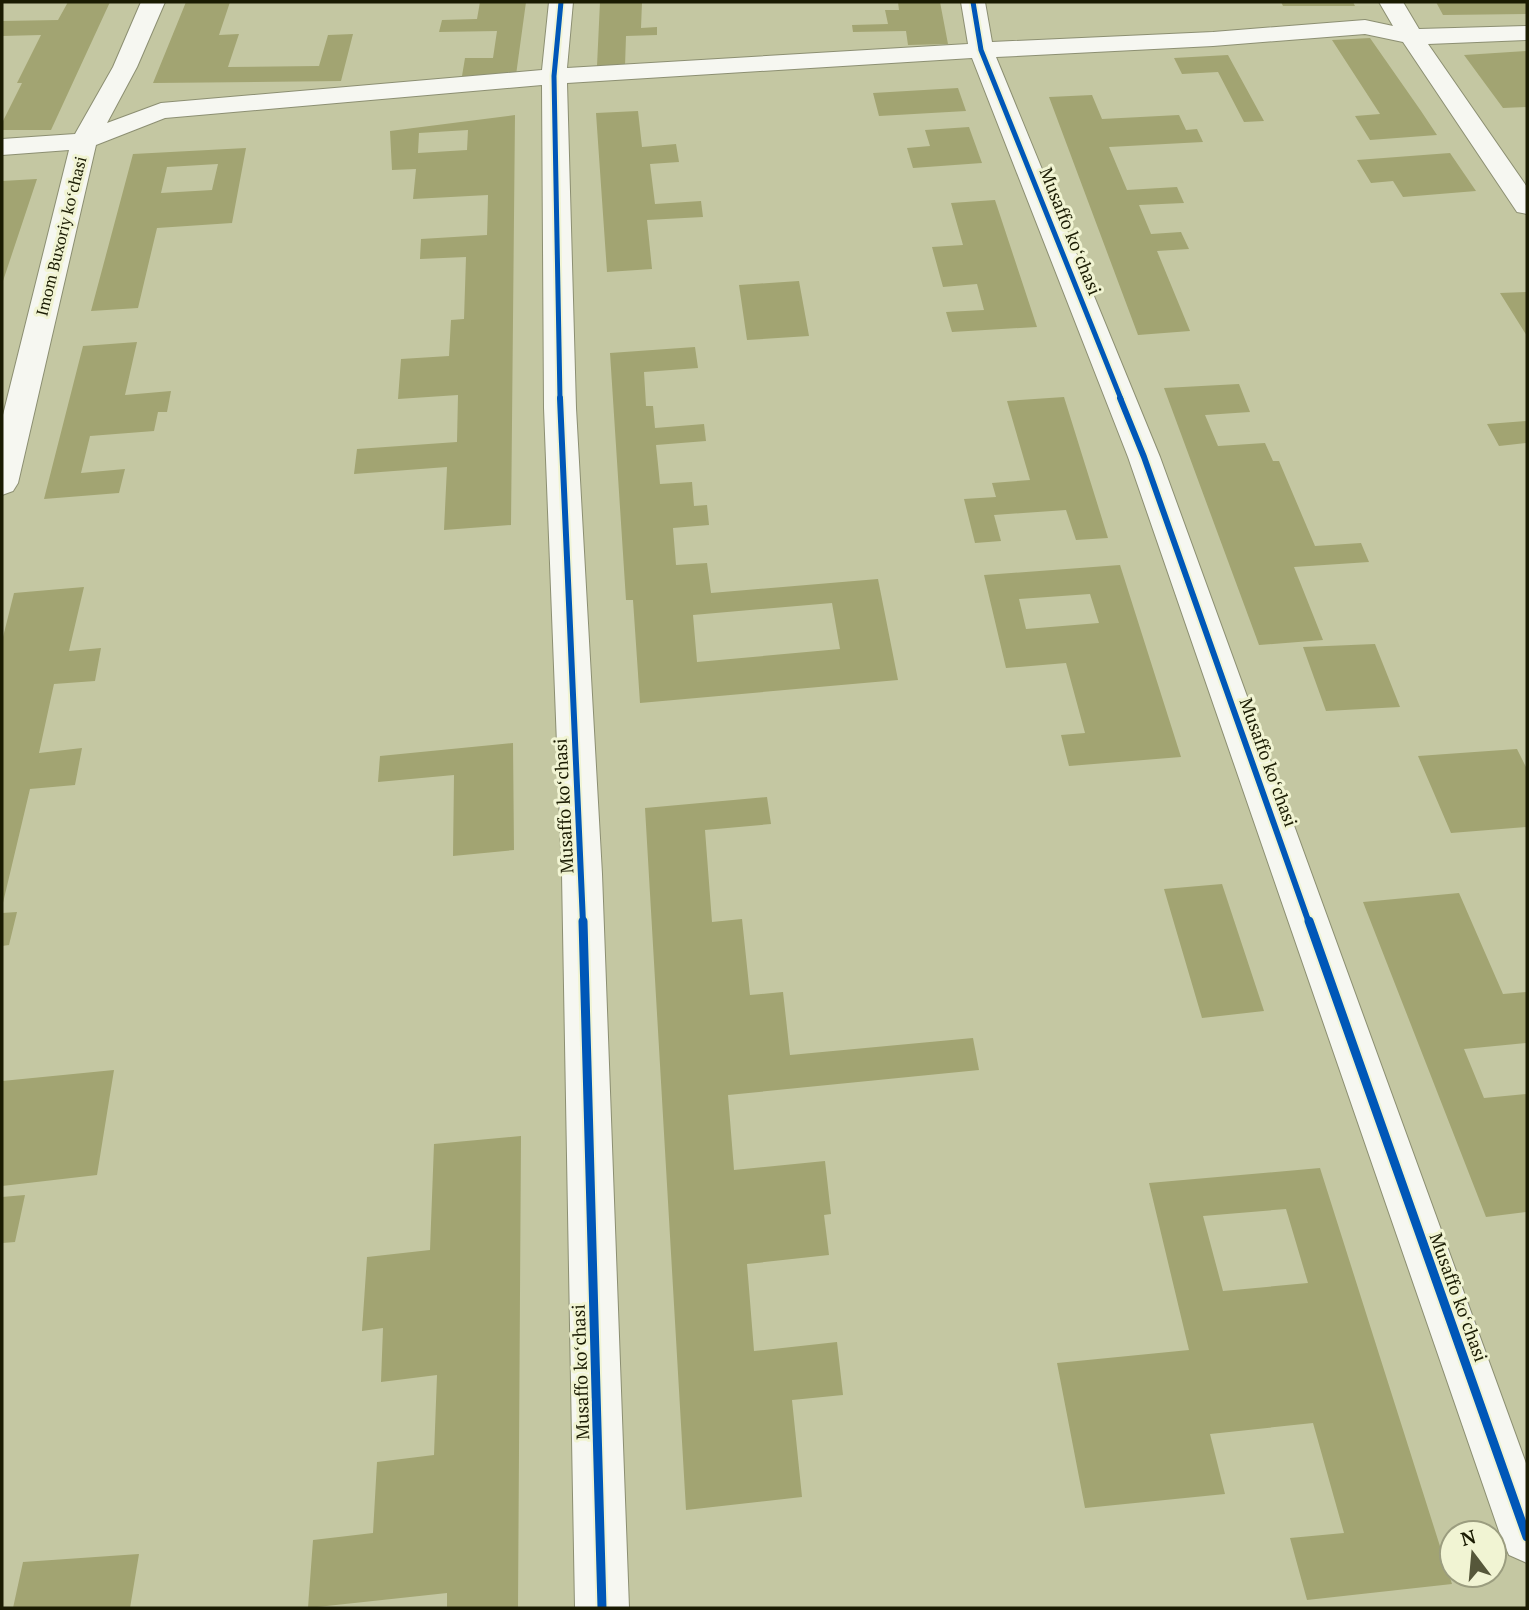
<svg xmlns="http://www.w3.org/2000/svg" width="1529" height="1610" font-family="'PT Serif',serif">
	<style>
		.building { fill: #a2a472; fill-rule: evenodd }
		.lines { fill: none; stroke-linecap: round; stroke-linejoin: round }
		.minor-casing { stroke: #8c8f72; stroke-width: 2 }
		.minor { fill: #f6f7f1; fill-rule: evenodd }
		.cycleway-far2-casing { stroke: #f1f4d3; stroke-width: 9 }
		.cycleway-far1-casing { stroke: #f1f4d3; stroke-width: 10 }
		.cycleway-casing { stroke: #f1f4d3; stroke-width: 13 }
		.cycleway-far2 { stroke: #0057b8; stroke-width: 5 }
		.cycleway-far1 { stroke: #0057b8; stroke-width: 6 }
		.cycleway { stroke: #0057b8; stroke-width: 9 }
		.labels { text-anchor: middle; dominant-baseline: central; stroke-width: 6; stroke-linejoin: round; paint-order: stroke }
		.far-street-label { font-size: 16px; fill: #1a1b02; stroke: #f1f4d3 }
		.street-label { font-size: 18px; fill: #1a1b02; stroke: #f1f4d3 }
	</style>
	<rect width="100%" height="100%" fill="#c4c7a2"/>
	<path class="building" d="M68,2H110L51,130H2V123L22,83H17L41,35L2,36V21L58,20Z
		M186,2H230L219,35L239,34L228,67L319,66L328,35L353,34L341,81L153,83Z
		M480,2H526L516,75L462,76L465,58H493L497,31L439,32L442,20L477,19Z
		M600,2H642L641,28L657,27V35L626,36L625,66H597Z
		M898,2H940L948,44L908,45L906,31L853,32L852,25L888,24L885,10H899Z
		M1281,2H1353L1355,6H1283Z
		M1436,2H1527V14L1443,15Z
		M1370,38L1421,111L1437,135L1370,140L1355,116L1380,114L1332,40Z
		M1527,51V107L1503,108L1464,55Z
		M1228,55L1264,121L1244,122L1218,72L1182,74L1174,58Z
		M958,88L966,111L879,116L873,93Z
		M1092,95L1102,119L1179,115L1186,130L1197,129L1203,142L1109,147L1127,190L1177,187L1184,203L1139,205L1151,234L1181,232L1189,249L1157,251L1190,331L1138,335L1049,97Z
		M638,111L642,147L676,144L679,162L650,164L655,204L701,201L703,217L647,220L652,269L607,272L596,113Z
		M515,115L511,525L444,530L447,467L354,474L357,449L457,442L458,395L398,399L401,359L449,356L451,320L464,319L466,257L420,259L421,239L487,235L488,195L413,199L416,169L392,170L390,131ZM468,130L467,150L418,153L419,133Z
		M969,127L982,163L913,168L907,148L930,146L925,130Z
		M246,148L232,223L157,228L138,308L91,311L133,154ZM218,164L212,190L161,193L167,167Z
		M1450,153L1476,191L1403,197L1393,181L1371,183L1357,160Z
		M37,179L2,284V181Z
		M995,200L1037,327L952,332L946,312L984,310L977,284L943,287L932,247L963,245L951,203Z
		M799,281L809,336L747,340L739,285Z
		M1527,292V336L1500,293Z
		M137,342L125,395L171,391L167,412H158L154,431L90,436L81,473L125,469L119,493L44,499L83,346Z
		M695,347L698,368L644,372L646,406H653L655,428L704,424L706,441L656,445L660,484L692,482L694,506L707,505L709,525L673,528L676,565L707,563L711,593L878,579L898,680L640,703L633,600H626L610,353ZM832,603L840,649L697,662L693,615Z
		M1239,384L1250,412L1205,415L1218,446L1265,443L1273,461H1279L1315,546L1361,543L1369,562L1294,567L1323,640L1259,645L1164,388Z
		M1064,397L1108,538L1076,540L1066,510L994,515L1001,541L975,543L964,499L996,497L992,483L1030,480L1007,401Z
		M1527,421V443L1499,446L1487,424Z
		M1120,565L1181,757L1069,766L1061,735L1085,733L1066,663L1006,668L984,575ZM1090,594L1099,623L1026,629L1019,599Z
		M84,587L69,651L101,648L95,681L54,684L39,753L82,748L75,785L30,789L2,907V641L14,593Z
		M1375,644L1400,707L1326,711L1303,647Z
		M513,743L514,850L453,856L454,775L378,782L380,756Z
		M1517,749L1527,769V827L1451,833L1418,756Z
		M767,797L771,824L705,830L712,922L742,919L750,995L783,992L790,1055L973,1038L979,1070L728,1095L734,1170L825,1161L831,1214L824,1215L829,1255L747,1264L754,1351L837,1342L843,1395L792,1400L802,1497L686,1510L645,808Z
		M1222,884L1264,1011L1202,1018L1164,889Z
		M1459,893L1503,994L1527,992V1043L1464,1049L1484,1098L1527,1094V1212L1486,1217L1363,902Z
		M17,912L9,945L2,946V913Z
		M114,1070L97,1175L2,1186V1081Z
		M521,1136L518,1608H447V1593L308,1608L313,1540L373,1533L377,1462L434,1455L437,1375L381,1382L383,1328L362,1331L367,1257L430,1250L434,1144Z
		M1320,1168L1372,1332L1452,1584L1307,1600L1290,1538L1344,1533L1313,1423L1210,1434L1225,1494L1085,1508L1057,1363L1189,1350L1149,1183ZM1286,1209L1308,1283L1223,1291L1203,1216Z
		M25,1195L15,1242L2,1243V1197Z
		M139,1554L130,1608H13L23,1562Z"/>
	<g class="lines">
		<g class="minor-casing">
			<path id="minor" d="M141,2H165L137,67L107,123L161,103L542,70L549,2H573L567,68L968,44L961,2H985L992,42L1213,32L1365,20L1393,26L1379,2H1403L1419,29L1527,26V40L1428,44L1527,187V214L1517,212L1403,42L1365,34L1213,46L996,57L1160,457L1527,1466V1563L1509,1555L1501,1537L1128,457L972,58L567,83L576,408L602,874L629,1608H575L562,874L544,408L542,85L165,118L96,145L18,483L13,491L2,495V419L69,150L2,155V139L75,134L113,67Z"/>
		</g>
		<use href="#minor" class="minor"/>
		<g class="cycleway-far2-casing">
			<path id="cycleway-far2" d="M973,2L981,50L1121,399
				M560,399L554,76L561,2"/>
		</g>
		<g class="cycleway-far1-casing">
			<path id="cycleway-far1" d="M560,398L583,923
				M1120,398L1144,457L1309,923"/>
		</g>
		<g class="cycleway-casing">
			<path id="cycleway" d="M583,921L602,1608
				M1309,921L1527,1537"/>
		</g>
		<use href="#cycleway-far2" class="cycleway-far2"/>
		<use href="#cycleway-far1" class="cycleway-far1"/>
		<use href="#cycleway" class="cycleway"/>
	</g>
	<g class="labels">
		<g class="far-street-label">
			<text transform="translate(61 236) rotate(-76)">Imom Buxoriy koʻchasi</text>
		</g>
		<g class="street-label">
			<text transform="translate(1071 231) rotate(68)">Musaffo koʻchasi</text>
			<text transform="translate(1269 762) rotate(70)">Musaffo koʻchasi</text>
			<text transform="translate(563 806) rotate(-93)">Musaffo koʻchasi</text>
			<text transform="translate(1459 1297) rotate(70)">Musaffo koʻchasi</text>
			<text transform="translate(580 1372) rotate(-92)">Musaffo koʻchasi</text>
		</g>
	</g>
	<rect width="1529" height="1610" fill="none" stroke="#1a1b02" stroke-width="7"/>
	<g transform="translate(1473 1554) rotate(344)"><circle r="33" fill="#f1f4d3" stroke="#9b9d7f" stroke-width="2"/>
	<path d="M0-5L12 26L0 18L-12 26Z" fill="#56573a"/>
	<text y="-10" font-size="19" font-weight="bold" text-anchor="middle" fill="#1a1b02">N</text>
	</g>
</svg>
